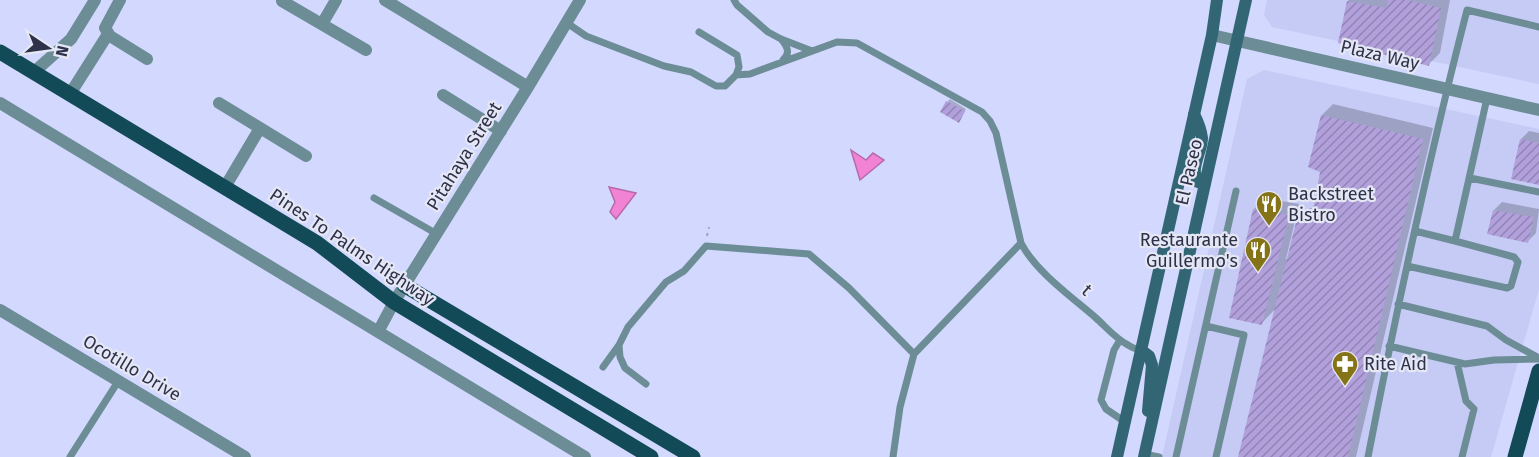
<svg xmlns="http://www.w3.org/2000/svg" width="1539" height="457" font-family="'Fira Sans',sans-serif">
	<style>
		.built { fill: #c5cbf5 }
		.water { fill: #f283d4; stroke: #b76aab; stroke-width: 1.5 }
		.shadow { fill: #0003 }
		.building { fill: url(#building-hatch) }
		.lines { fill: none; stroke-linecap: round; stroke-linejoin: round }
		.path { stroke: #9ea3c4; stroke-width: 2; stroke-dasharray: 3 4.5; stroke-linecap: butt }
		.lane { stroke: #6c8c96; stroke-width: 7 }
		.street { stroke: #6c8c96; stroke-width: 12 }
		.secondary { stroke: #336675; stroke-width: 12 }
		.primary { stroke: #134a57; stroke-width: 15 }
		.labels { text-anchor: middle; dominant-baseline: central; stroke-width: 4.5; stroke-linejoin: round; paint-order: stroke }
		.street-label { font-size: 18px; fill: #2e314a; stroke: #e5e7f4 }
		.poi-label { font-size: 18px; fill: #2e314a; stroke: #e5e7f4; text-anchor: start }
	</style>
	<defs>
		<pattern id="building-hatch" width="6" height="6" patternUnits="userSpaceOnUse" patternTransform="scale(1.5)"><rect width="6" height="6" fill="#b2a0dc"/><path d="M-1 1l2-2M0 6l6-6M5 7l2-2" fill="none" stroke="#9183b4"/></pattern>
	</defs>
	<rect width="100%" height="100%" fill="#d2d8fe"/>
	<path class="built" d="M1267,0H1539V84L1272,27L1264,15Z
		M1264,70L1539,129V289L1491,457H1162L1247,79Z"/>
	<path class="water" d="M851,150L866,160L873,153L884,160L860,180Z
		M609,187L636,193L616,219L610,212L615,202Z"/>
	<path class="shadow" d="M1349,0H1450L1440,53L1429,64L1348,1Z
		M950,99L966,109L961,119L947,102Z
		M1333,104L1433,128L1356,457H1240L1276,308L1262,323L1254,209L1265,198L1299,204L1286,259L1288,260L1298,219L1310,208L1315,209L1322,171V115Z
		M1529,131L1539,133V183L1521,139Z
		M1502,202L1539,209L1536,233L1528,241L1494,210Z"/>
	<path class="building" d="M1388,0H1407L1441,8L1429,66L1338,43L1347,1L1386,8Z
		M946,101L965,111L959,123L940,112Z
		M1321,115L1423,139L1348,457H1238L1297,218L1311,221L1320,172L1308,167Z
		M1520,139L1539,143V185L1511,179Z
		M1253,209L1289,215L1262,325L1229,318Z
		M1493,210L1534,217L1528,243L1487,234Z"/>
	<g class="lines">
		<path class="path" d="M707,236L709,227"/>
		<path class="lane" d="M734,0L737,5L768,32L781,39L812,51
			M567,23L586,36L664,66L691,72L716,86H725L736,75L750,74L837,42L857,43L982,112L990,121L996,133L1021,243L914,354L900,407L893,457
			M699,32L737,55L739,67L736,75
			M781,39C787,46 791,53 783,60
			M1470,178L1539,192
			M374,198L437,234
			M1415,231L1455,241
			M1021,243C1036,272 1072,297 1096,318C1106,327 1116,339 1128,345C1132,348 1137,349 1141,350
			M1407,266L1507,288L1511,286L1518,262L1514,257L1455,241L1487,98
			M1398,304L1487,326L1506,340L1539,358
			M1206,326L1244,335L1216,457
			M1120,340L1114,350L1101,400L1106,409L1125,422
			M1389,346L1465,364L1494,360L1539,359
			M1457,362L1466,401L1474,409L1462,457
			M603,367L619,345
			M646,384L625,368L620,357L619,345L628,327L666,282L684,271L706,246L809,254L849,288L914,354
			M1144,454L1159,457
			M70,457L119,380
			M1176,457L1236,191
			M1368,457C1397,307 1429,158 1467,10L1539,27"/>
		<path class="street" d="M120,0L105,28L110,36L147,59
			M385,0L528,87
			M282,1L366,50
			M322,24L336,0
			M1212,35L1539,110
			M34,72L71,39L95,0
			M70,94L108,34
			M443,95L501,131
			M0,103L585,457
			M219,103L306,156
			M225,187L260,128
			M0,310L245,457
			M378,332L394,302L528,87L580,0"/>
		<path class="secondary" d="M1194,114C1198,122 1201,129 1202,138C1202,152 1189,169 1198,182L1205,184
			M1141,350L1149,356L1152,365L1148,411
			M1117,457L1212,35L1217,0
			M1144,457L1246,0"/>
		<path class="primary" d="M0,52L317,243L394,302L651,457
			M404,285L693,457
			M1515,457L1539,371"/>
	</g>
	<defs>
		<g id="restaurant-pin" transform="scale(1.35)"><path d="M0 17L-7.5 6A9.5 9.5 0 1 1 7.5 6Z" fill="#857417" stroke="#e5e7f4"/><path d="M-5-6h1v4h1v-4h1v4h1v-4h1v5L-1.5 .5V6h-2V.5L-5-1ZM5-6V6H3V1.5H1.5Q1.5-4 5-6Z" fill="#fff"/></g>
		<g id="pharmacy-pin" transform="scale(1.35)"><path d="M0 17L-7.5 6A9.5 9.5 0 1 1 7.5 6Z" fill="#857417" stroke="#e5e7f4"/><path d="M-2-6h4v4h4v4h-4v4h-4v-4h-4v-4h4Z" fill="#fff"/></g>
	</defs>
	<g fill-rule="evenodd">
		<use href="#restaurant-pin" x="1269" y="204"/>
		<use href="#restaurant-pin" x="1258" y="250"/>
		<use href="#pharmacy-pin" x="1345" y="364"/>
	</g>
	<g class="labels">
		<g class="street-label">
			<text transform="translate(1380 55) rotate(13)">Plaza Way</text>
			<text transform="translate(464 156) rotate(-58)">Pitahaya Street</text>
			<text transform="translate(1189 172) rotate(-77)">El Paseo</text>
			<text transform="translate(352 247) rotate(34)">Pines To Palms Highway</text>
			<text transform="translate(1087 290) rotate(42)">t</text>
			<text transform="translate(132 368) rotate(31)">Ocotillo Drive</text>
		</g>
		<g class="poi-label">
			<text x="1288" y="194">Backstreet<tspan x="1288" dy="21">Bistro</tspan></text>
			<text x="1238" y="240" text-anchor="end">Restaurante<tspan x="1238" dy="21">Guillermo's</tspan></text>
			<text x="1364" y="364">Rite Aid</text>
		</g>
	</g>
	<g transform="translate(48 48) rotate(103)" stroke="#e5e7f4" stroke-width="4.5" paint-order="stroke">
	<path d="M0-4.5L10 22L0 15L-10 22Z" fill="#2e314a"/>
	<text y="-9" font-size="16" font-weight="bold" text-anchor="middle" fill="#2e314a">N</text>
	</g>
</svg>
